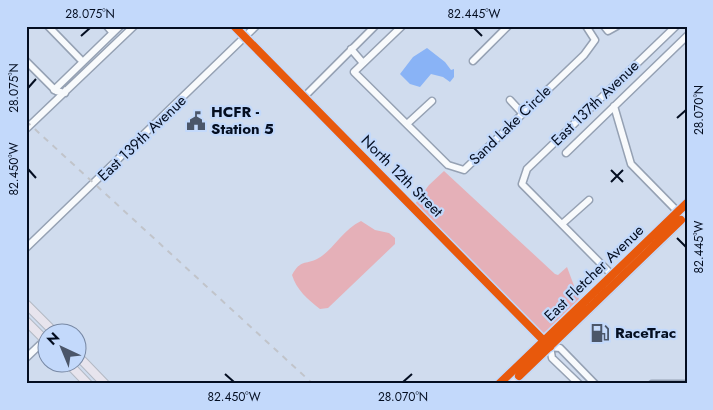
<svg xmlns="http://www.w3.org/2000/svg" width="713" height="410" font-family="Jost,sans-serif">
	<style>
		.green { fill: #e5b0b8 }
		.water { fill: #89b3f6 }
		.lines { fill: none; stroke-linecap: round; stroke-linejoin: round }
		.minor-casing { stroke: #95a1b3; stroke-width: 9 }
		.major-casing { stroke: #b3b9c4; stroke-width: 10 }
		.minor { stroke: #f8fafc; stroke-width: 6 }
		.major { stroke: #e7e4ed; stroke-width: 8 }
		.rail { stroke: #c1c4ca; stroke-width: 2; stroke-dasharray: 6 6; stroke-linecap: butt }
		.cycleway-casing { stroke: #c3d9fb; stroke-width: 11 }
		.cycleway { stroke: #e8590c; stroke-width: 8 }
		.ticks { fill: none; stroke: #040e21; stroke-width: 2 }
		.labels { text-anchor: middle; dominant-baseline: central; stroke-width: 4.5; stroke-linejoin: round; paint-order: stroke }
		.street-label { font-size: 15px; fill: #040e21; stroke: #c3d9fb }
		.poi-label { font-size: 15px; font-weight: bold; fill: #040e21; stroke: #c3d9fb; text-anchor: start }
		.neatline { fill: none; stroke: #040e21; stroke-width: 2 }
		.ticks-label { font-size: 12px; text-anchor: middle; fill: #040e21 }
	</style>
	<rect width="100%" height="100%" fill="#d0dcee"/>
	<path class="green" d="M444,171L555,274L558,275L567,267L579,299L543,334L415,204L429,185Z
		M361,221L375,230L389,233L395,238V244L328,308L320,309C308,300 296,289 292,275C301,259 305,265 317,259C333,251 343,229 361,221Z"/>
	<path class="water" d="M427,48L445,62L451,70L454,69V77L450,82L443,77L431,74L420,87L410,84L400,74L413,57Z"/>
	<g class="lines">
		<g class="minor-casing">
			<path id="minor" d="M48,26L83,62
				M107,26L113,33
				M234,26L550,347
				M402,26L354,72L448,165L464,170L584,55L595,40L586,26
				M604,26L608,31L617,26
				M351,49L363,63
				M26,61L56,91L65,93L66,90
				M473,61L508,26
				M54,90L120,26
				M304,97L375,26
				M510,100L522,113
				M614,106L631,164L681,215
				M407,124L432,101
				M26,129L134,26
				M566,153L687,36
				M562,224L589,200
				M26,248L256,26
				M612,275L522,184L527,169L676,26
				M550,347L560,348L595,384
				M550,347L552,358L579,384
				M26,358L48,337
				M652,384H687"/>
		</g>
		<g class="major-casing">
			<path id="major" d="M26,304L54,332
				M26,321L48,343
				M78,356L105,384
				M67,362L88,384
				M499,384L687,203
				M511,384L687,215"/>
		</g>
		<use href="#minor" class="minor"/>
		<use href="#major" class="major"/>
		<path class="rail" d="M26,121L313,384"/>
		<g class="cycleway-casing">
			<path id="cycleway" d="M234,26L550,347
				M519,376L681,220
				M499,384L687,203"/>
		</g>
		<use href="#cycleway" class="cycleway"/>
	</g>
	<path class="ticks" d="M474,28L482,36M81,36L90,28M28,88L36,79M677,118L686,110M28,169L36,178M611,170L623,182M611,182L623,170M677,238L686,247M225,374L234,382M403,382L412,374"/>
	<defs>
		<g id="civic-bare" transform="scale(1.5)"><path d="M-.6-6.5H3V-4.5H.6V-3L4-1V1h2V6H-6V1h2V-1L-.6-3ZM-1.2 2.5V6h2.4V2.5Z" fill="#4b5669" stroke="#c3d9fb" stroke-width="2.5" paint-order="stroke"/></g>
		<g id="fuel-bare" transform="scale(1.5)"><path d="M-5.5-6h7V0h2V4h1.3V-2.5L3-4.5l.8-.8L6-3V5H2.5V1h-1V6h-7ZM-4.2-4.7v3.2H.2V-4.7Z" fill="#4b5669" stroke="#c3d9fb" stroke-width="2.5" paint-order="stroke"/></g>
	</defs>
	<g fill-rule="evenodd">
		<use href="#civic-bare" x="196" y="121"/>
		<use href="#fuel-bare" x="600" y="333"/>
	</g>
	<g class="labels">
		<g class="street-label">
			<text transform="translate(595 103) rotate(-44)">East 137th Avenue</text>
			<text transform="translate(510 125) rotate(-44)">Sand Lake Circle</text>
			<text transform="translate(142 138) rotate(-44)">East 139th Avenue</text>
			<text transform="translate(402 176) rotate(45)">North 12th Street</text>
			<text transform="translate(594 273) rotate(-44)">East Fletcher Avenue</text>
		</g>
		<g class="poi-label">
			<text x="211" y="112">HCFR -<tspan x="211" dy="17">Station 5</tspan></text>
			<text x="615" y="333">RaceTrac</text>
		</g>
	</g>
	<rect width="713" height="410" fill="none" stroke="#c3d9fb" stroke-width="55"/>
	<g transform="translate(62 348) rotate(316)"><circle r="24" fill="#c3d9fb" stroke="#7788a4"/>
	<path d="M0-4L9 19L0 12L-9 19Z" fill="#4b5669"/>
	<text y="-8" font-size="14" font-weight="bold" text-anchor="middle" fill="#040e21">N</text>
	</g>
	<rect x="28" y="28" width="658" height="354" class="neatline"/>
	<g class="ticks-label">
		<text x="90" y="18">28.075°N</text>
		<text x="474" y="18">82.445°W</text>
		<text transform="translate(14 88) rotate(-90)" y="4">28.075°N</text>
		<text transform="translate(699 110) rotate(-90)" y="4">28.070°N</text>
		<text transform="translate(14 169) rotate(-90)" y="4">82.450°W</text>
		<text transform="translate(699 247) rotate(-90)" y="4">82.445°W</text>
		<text x="234" y="401">82.450°W</text>
		<text x="403" y="401">28.070°N</text>
	</g>
</svg>
